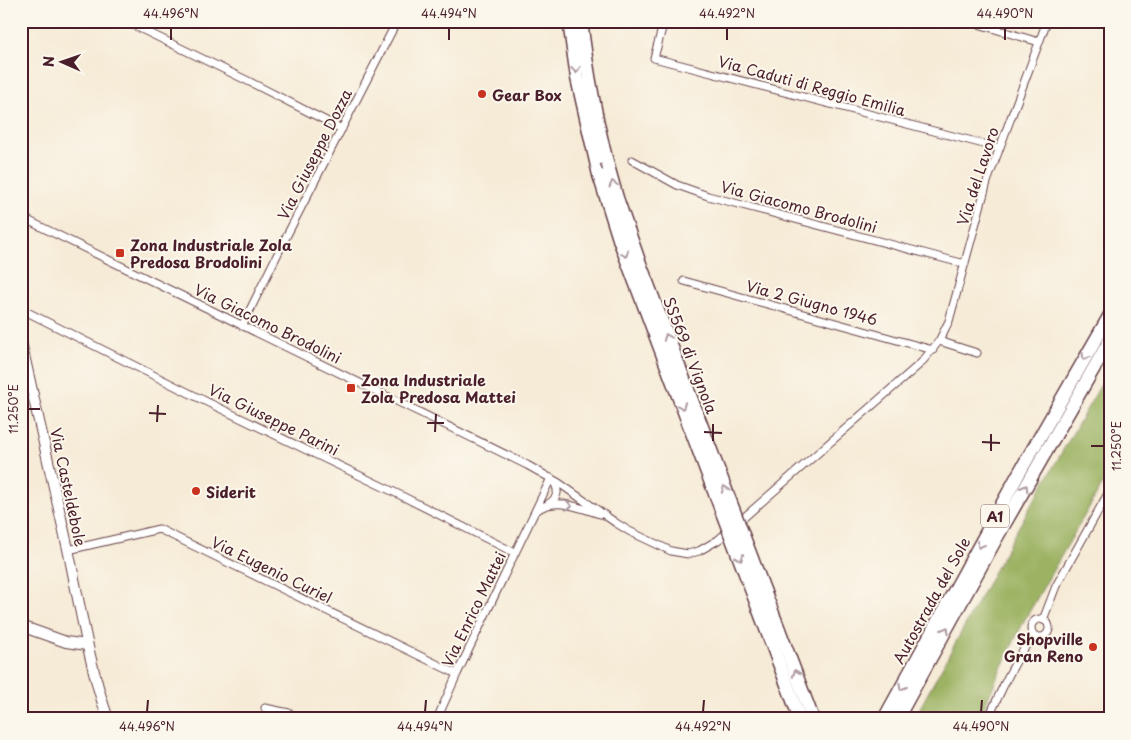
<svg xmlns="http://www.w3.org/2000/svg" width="1131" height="740" font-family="'Playpen Sans',sans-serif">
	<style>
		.forest { fill: #9cb364; stroke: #736948 }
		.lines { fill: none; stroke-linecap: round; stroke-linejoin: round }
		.street-casing { stroke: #643e45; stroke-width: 9 }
		.secondary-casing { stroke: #643e45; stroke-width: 12 }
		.highway-casing { stroke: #643e45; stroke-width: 15 }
		.street { stroke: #fff; stroke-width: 7 }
		.secondary { stroke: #fff; stroke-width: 10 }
		.highway { stroke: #fff; stroke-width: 12 }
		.highway-bridge-casing { stroke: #643e45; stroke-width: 15; stroke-linecap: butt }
		.highway-bridge { stroke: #fff; stroke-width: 12 }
		.oneway { stroke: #ae9aa0 }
		.ticks { fill: none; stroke: #4a1f2b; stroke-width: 2 }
		.poi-dot { fill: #c8321e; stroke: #fbf7ec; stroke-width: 2 }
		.labels { text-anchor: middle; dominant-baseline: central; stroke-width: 4; stroke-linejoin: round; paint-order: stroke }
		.shield { fill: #fbf7ec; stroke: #7f6065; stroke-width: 1 }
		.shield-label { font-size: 14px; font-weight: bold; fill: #4a1f2b }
		.street-label { font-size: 15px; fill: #4a1f2b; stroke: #fbf7ec }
		.poi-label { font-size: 15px; font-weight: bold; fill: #4a1f2b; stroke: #fbf7ec; text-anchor: start }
		.neatline { fill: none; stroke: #4a1f2b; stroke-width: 2 }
		.ticks-label { font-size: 12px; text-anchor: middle; fill: #4a1f2b }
	</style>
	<rect width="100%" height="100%" fill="#fbf7ec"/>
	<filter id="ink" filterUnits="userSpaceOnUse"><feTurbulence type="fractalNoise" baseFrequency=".02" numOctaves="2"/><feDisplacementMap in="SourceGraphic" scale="10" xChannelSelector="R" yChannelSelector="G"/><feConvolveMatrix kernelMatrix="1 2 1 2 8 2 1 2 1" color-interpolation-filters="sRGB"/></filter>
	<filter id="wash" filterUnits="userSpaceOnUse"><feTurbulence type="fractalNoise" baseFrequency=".0096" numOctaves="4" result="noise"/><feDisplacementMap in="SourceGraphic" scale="20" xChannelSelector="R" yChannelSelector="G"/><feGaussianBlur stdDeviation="1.12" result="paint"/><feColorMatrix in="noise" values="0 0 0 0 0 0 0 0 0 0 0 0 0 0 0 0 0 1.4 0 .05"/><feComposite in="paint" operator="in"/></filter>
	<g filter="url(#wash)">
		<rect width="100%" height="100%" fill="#f6ebd7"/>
		<path class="forest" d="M1103,381L1110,382V471L1024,621L1002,666L979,719H914L1014,535Z"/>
	</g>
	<g filter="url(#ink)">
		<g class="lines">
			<g class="street-casing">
				<path id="street" d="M125,21L248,81L342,129
					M664,21L654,58L999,148
					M968,21L1039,42
					M632,160L677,185L708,196L965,264
					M21,217L527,465L559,483L616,523L629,531L671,551L688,554L699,551L718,540L921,363L939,341L949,321L987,182L1047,21
					M684,281L933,350
					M21,309L209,403L396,493L515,553
					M242,326L285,239L397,21
					M939,341L977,353
					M548,504C558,498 560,490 553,481
					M536,511C554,496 580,508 600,514
					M68,550L159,529L457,674
					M1031 628a9 9 0 1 1 18 0a9 9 0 1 1-18 0Z
					M1043,620L1056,586L1110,490
					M265,708L289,713L301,719
					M437,719L457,674L551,478
					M988,719C1002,689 1014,660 1034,635"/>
			</g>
			<g class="secondary-casing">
				<path id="secondary" d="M21,342C37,411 53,480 68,549C80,606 89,664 108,719
					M21,626L66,642L87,645"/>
			</g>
			<g class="highway-casing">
				<path id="highway" d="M569,21L577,78L599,175
					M581,21C587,69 595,115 607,162
					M884,719L1018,475L1110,315
					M897,719L997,537L1110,340"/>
			</g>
			<use href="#street" class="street"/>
			<use href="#secondary" class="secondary"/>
			<use href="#highway" class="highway"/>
			<g class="highway-bridge-casing">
				<path id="highway-bridge" d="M607,162L617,198L639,261L813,719
					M599,175L620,242L800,719"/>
			</g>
			<use href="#highway-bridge" class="highway-bridge"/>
		</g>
		<defs><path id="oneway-chevron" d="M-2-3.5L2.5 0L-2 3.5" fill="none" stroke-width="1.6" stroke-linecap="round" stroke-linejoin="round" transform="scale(1.25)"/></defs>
		<g class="oneway">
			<use href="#oneway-chevron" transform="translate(576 70) rotate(83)"/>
			<use href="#oneway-chevron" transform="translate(613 184) rotate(-105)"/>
			<use href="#oneway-chevron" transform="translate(625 254) rotate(69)"/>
			<use href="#oneway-chevron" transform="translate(667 337) rotate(-111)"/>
			<use href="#oneway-chevron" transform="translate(1085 357) rotate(120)"/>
			<use href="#oneway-chevron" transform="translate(682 406) rotate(69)"/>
			<use href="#oneway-chevron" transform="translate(1025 488) rotate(-60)"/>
			<use href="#oneway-chevron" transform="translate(725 489) rotate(-111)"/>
			<use href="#oneway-chevron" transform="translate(569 506) rotate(11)"/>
			<use href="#oneway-chevron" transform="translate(980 545) rotate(119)"/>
			<use href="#oneway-chevron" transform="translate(740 558) rotate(69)"/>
			<use href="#oneway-chevron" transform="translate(946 630) rotate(-61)"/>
			<use href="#oneway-chevron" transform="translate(796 673) rotate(-111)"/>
			<use href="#oneway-chevron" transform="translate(902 687) rotate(119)"/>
		</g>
	</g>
	<path class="ticks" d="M171,40V28M449,40V28M727,40V28M1005,40V28M28,409H40M149,413L166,414M157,422L158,405M427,423H444M435,432L436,414M704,432L722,433M713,441V424M982,442L1000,443M1091,446H1104M991,451V434M147,712L148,700M425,712L426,700M703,712L704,700M981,712L982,700"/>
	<g class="poi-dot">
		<circle cx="482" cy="94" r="5"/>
		<rect x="115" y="248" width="10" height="10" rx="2.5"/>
		<rect x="346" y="383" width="10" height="10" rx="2.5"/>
		<circle cx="196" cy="491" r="5"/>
		<circle cx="1093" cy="647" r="5"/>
	</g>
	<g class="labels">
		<rect class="shield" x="981" y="504.5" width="28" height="23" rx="4"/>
		<g class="shield-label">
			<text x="995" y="516">A1</text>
		</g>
		<g class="street-label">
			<text transform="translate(812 85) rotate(15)">Via Caduti di Reggio Emilia</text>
			<text transform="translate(314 154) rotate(-63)">Via Giuseppe Dozza</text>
			<text transform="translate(977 176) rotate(-72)">Via del Lavoro</text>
			<text transform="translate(799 206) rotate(15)">Via Giacomo Brodolini</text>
			<text transform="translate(812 302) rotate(15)">Via 2 Giugno 1946</text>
			<text transform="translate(268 323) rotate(26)">Via Giacomo Brodolini</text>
			<text transform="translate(691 355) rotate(69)">SS569 di Vignola</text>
			<text transform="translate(274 419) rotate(26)">Via Giuseppe Parini</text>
			<text transform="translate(69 487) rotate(78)">Via Casteldebole</text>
			<text transform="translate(272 569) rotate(26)">Via Eugenio Curiel</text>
			<text transform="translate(931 600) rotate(-61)">Autostrada del Sole</text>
			<text transform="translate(473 609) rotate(-64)">Via Enrico Mattei</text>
		</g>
		<g class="poi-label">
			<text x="492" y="94">Gear Box</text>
			<text x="130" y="244">Zona Industriale Zola<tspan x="130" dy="17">Predosa Brodolini</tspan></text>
			<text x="361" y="379">Zona Industriale<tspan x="361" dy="17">Zola Predosa Mattei</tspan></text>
			<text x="206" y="491">Siderit</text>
			<text x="1083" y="638" text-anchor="end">Shopville<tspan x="1083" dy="17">Gran Reno</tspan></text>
		</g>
	</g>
	<rect width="1131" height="740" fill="none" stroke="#fbf7ec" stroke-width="55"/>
	<g transform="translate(62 62) rotate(272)" stroke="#fbf7ec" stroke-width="4" paint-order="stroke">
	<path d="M0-4L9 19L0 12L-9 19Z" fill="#4a1f2b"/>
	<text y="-8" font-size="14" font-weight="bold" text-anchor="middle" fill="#4a1f2b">N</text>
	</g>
	<rect x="28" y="28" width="1076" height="684" class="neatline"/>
	<g class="ticks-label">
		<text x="171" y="18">44.496°N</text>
		<text x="449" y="18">44.494°N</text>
		<text x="727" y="18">44.492°N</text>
		<text x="1005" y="18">44.490°N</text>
		<text transform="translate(14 409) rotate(-90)" y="4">11.250°E</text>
		<text transform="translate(1117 446) rotate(-90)" y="4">11.250°E</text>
		<text x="147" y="731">44.496°N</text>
		<text x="425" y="731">44.494°N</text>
		<text x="703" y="731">44.492°N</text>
		<text x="981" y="731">44.490°N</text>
	</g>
</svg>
